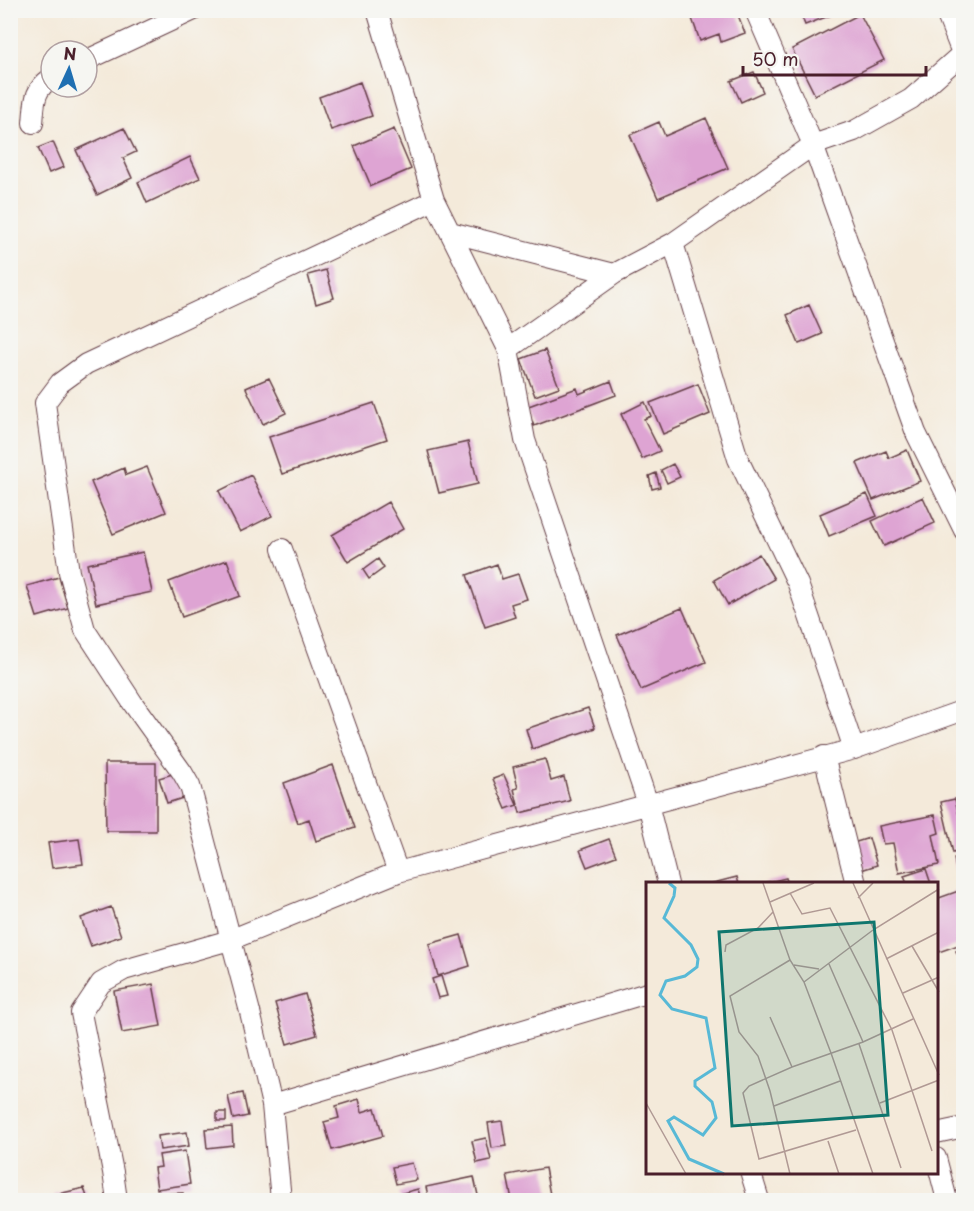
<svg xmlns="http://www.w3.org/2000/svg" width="974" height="1211" font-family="'Playpen Sans',sans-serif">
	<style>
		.building { fill: #dea4d3 }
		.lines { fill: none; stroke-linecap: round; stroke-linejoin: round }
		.street-casing { stroke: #643d45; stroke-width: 22 }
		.street { stroke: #fff; stroke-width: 20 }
		.inset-river { fill: none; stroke: #58b9d6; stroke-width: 3 }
		.inset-road { fill: none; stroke: #b09994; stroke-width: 1.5 }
		.view { fill: #0f766e; fill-opacity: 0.15; stroke: #0f766e; stroke-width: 3 }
		.inset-edge { fill: none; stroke: #4a1f2b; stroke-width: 3 }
	</style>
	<rect width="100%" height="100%" fill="#f6f6f2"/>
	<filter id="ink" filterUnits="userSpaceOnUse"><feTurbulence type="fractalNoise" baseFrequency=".0167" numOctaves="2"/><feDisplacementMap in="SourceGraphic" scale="12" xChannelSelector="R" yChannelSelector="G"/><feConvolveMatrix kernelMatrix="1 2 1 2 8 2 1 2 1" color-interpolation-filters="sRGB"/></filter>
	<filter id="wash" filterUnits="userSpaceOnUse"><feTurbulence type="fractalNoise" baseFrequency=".008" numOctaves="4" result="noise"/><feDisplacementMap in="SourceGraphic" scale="24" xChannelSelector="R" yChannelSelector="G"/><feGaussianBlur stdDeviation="1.35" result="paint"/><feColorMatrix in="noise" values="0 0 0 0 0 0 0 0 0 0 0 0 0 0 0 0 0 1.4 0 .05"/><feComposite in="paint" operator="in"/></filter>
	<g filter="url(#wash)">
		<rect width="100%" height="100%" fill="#f4eada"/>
		<g id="blocks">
			<path class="building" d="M689,10H736L745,33L721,42L719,34L700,41Z
				M799,10H842V11L805,25Z
				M860,14L884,60L815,95L792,49Z
				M754,72L763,92L741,102L731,81Z
				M360,82L372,116L331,130L319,97Z
				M706,118L728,168L658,198L630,135L659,122L665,136Z
				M124,128L136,152L123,158L132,178L97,195L76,150Z
				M394,129L411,169L371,186L354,146Z
				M53,142L64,167L49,173L38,148Z
				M190,157L200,178L147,203L138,182Z
				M326,270L334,298L316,304L308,275Z
				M809,305L822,334L799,344L787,315Z
				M545,350L559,387L535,396L521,359Z
				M269,378L286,413L263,424L246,388Z
				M611,381L616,395L534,426L526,407L577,388L579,394Z
				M698,384L710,414L663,434L650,403Z
				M645,402L651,416L644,419L660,451L642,459L621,414Z
				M374,403L387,439L282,474L269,437Z
				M468,442L478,484L439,493L428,451Z
				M907,450L920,481L873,500L857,463L886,451L889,458Z
				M673,464L680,477L667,483L661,470Z
				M147,467L166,512L113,534L91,482L124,468L126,475Z
				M656,473L660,487L652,489L649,476Z
				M251,475L272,516L240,532L219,491Z
				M867,494L877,516L829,536L820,514Z
				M923,497L935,523L884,546L872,521Z
				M388,502L403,529L348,562L332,535Z
				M143,552L152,592L96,604L87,564Z
				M759,554L774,579L728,605L714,580Z
				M378,559L384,568L369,579L363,570Z
				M227,560L240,596L182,617L169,582Z
				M497,564L502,579L518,574L527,599L511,604L515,617L485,627L467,575Z
				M59,577L68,608L37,617L27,586Z
				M682,608L706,662L641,690L617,635Z
				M588,708L595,728L532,749L526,729Z
				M545,759L551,781L564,777L570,801L520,813L514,789L518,788L513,767Z
				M105,763H156V831H106Z
				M333,765L355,828L316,841L309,819L298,823L284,783Z
				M176,773L183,798L167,803L159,778Z
				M504,775L517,805L506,809L493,779Z
				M955,799L964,836V850L953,853L941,802Z
				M935,815L939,833L933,835L939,865L899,873L893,843L883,844L879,826Z
				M869,838L877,865L858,871L850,844Z
				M79,839L83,864L52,868L48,843Z
				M609,839L616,856L587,867L580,850Z
				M964,856V874L957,875L954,858Z
				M926,869L931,884H907L904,876Z
				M737,877L739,884H713V883Z
				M786,878L788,884H765V883Z
				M964,889V943L936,953V899Z
				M111,907L121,936L91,946L81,918Z
				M461,935L470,966L438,976L429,944Z
				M964,949V963H961L956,951Z
				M441,976L447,996L438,998L432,979Z
				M153,984L161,1026L122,1033L114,991Z
				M305,994L317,1035L287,1044L275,1003Z
				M243,1093L248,1116L233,1119L228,1096Z
				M359,1099L362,1112L375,1108L383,1136L332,1150L324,1122L339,1118L336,1106Z
				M217,1112H226V1121H217Z
				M502,1121L506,1146L492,1148L488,1123Z
				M232,1127L233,1145L207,1148L205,1129Z
				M187,1132L189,1146L160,1150L158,1136Z
				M486,1138L491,1160L477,1163L472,1141Z
				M185,1151L190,1184L157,1189L154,1168L161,1167L159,1155Z
				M412,1163L417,1180L396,1184L392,1167Z
				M545,1168L551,1200H512L507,1175Z
				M474,1177L479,1200H429L426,1187Z
				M84,1188L88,1200H55L54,1195Z
				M418,1189L421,1200H401L399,1194Z
				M183,1193L184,1200H158V1194Z"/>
		</g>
	</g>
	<g filter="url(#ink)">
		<use href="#blocks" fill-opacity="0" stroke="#643d45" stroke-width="1.5"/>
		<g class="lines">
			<g class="street-casing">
				<path id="street" d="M377,10L434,200L508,349L525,440L648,804L668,884
					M755,10L813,145L916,433L964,530
					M945,10L964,58
					M87,60L194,10
					M33,123C35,102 33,91 51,78
					M450,232L614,274
					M673,243L738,459L798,584L854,749
					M508,349L614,274L673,243L813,145L854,131L911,99L964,52
					M282,549L398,872
					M824,756L856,884
					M272,1105L647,993
					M936,1133L964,1127
					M936,1158L947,1200
					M751,1174L759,1200
					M117,1200L113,1172L81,1013L101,983L124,970L230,940L398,872L854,749L964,710
					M281,1200L272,1105L250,1012L195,804L190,786L182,772L134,705L85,630L69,572L45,403L60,383L86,364L434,200"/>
			</g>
			<use href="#street" class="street"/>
		</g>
	</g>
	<g transform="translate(646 882)">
		<rect width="292" height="292" fill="#f4eada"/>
		<path class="inset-river" d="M23,1L29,6L28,14L18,36L45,63L52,77L51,85L39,94L20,99L14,113L26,127L60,136L69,186L49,199V204L66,220L70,236L57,253L28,235L22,239L43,277L78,292"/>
		<path class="inset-road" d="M117,1L144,78L158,100L185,171L227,292M207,1L293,193M144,11L156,32L184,26L246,148L286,269M212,16L227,1M124,20L168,1M266,64L293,110M79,70L80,63L112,46L127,30M240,77L293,50M144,78L84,114L93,150L112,174L124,209L144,292M183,82L217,160M148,83L173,87M158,100L227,48L293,7M257,111L293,95M124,135L146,185M213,162L255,286M0,221L40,292M234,221L293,198M128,224L194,199M210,248L113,277L97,211L103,204L146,185L217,160L267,137M182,259L193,292"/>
		<path class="view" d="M228,40L242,233L86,244L73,50Z"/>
		<rect width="292" height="292" class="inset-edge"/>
	</g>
	<rect width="974" height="1211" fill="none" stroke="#f6f6f2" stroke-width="36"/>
	<g transform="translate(69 69) rotate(4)"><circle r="28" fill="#f6f6f2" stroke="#b1a0a2" stroke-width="1.5"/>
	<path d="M0-4.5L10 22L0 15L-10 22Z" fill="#1f6fb2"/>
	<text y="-9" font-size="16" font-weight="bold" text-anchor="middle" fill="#4a1f2b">N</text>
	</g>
	<path d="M743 66v9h183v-9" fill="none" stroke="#4a1f2b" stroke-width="3"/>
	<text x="752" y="66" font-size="18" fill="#4a1f2b" stroke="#f6f6f2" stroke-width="4.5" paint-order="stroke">50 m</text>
</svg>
